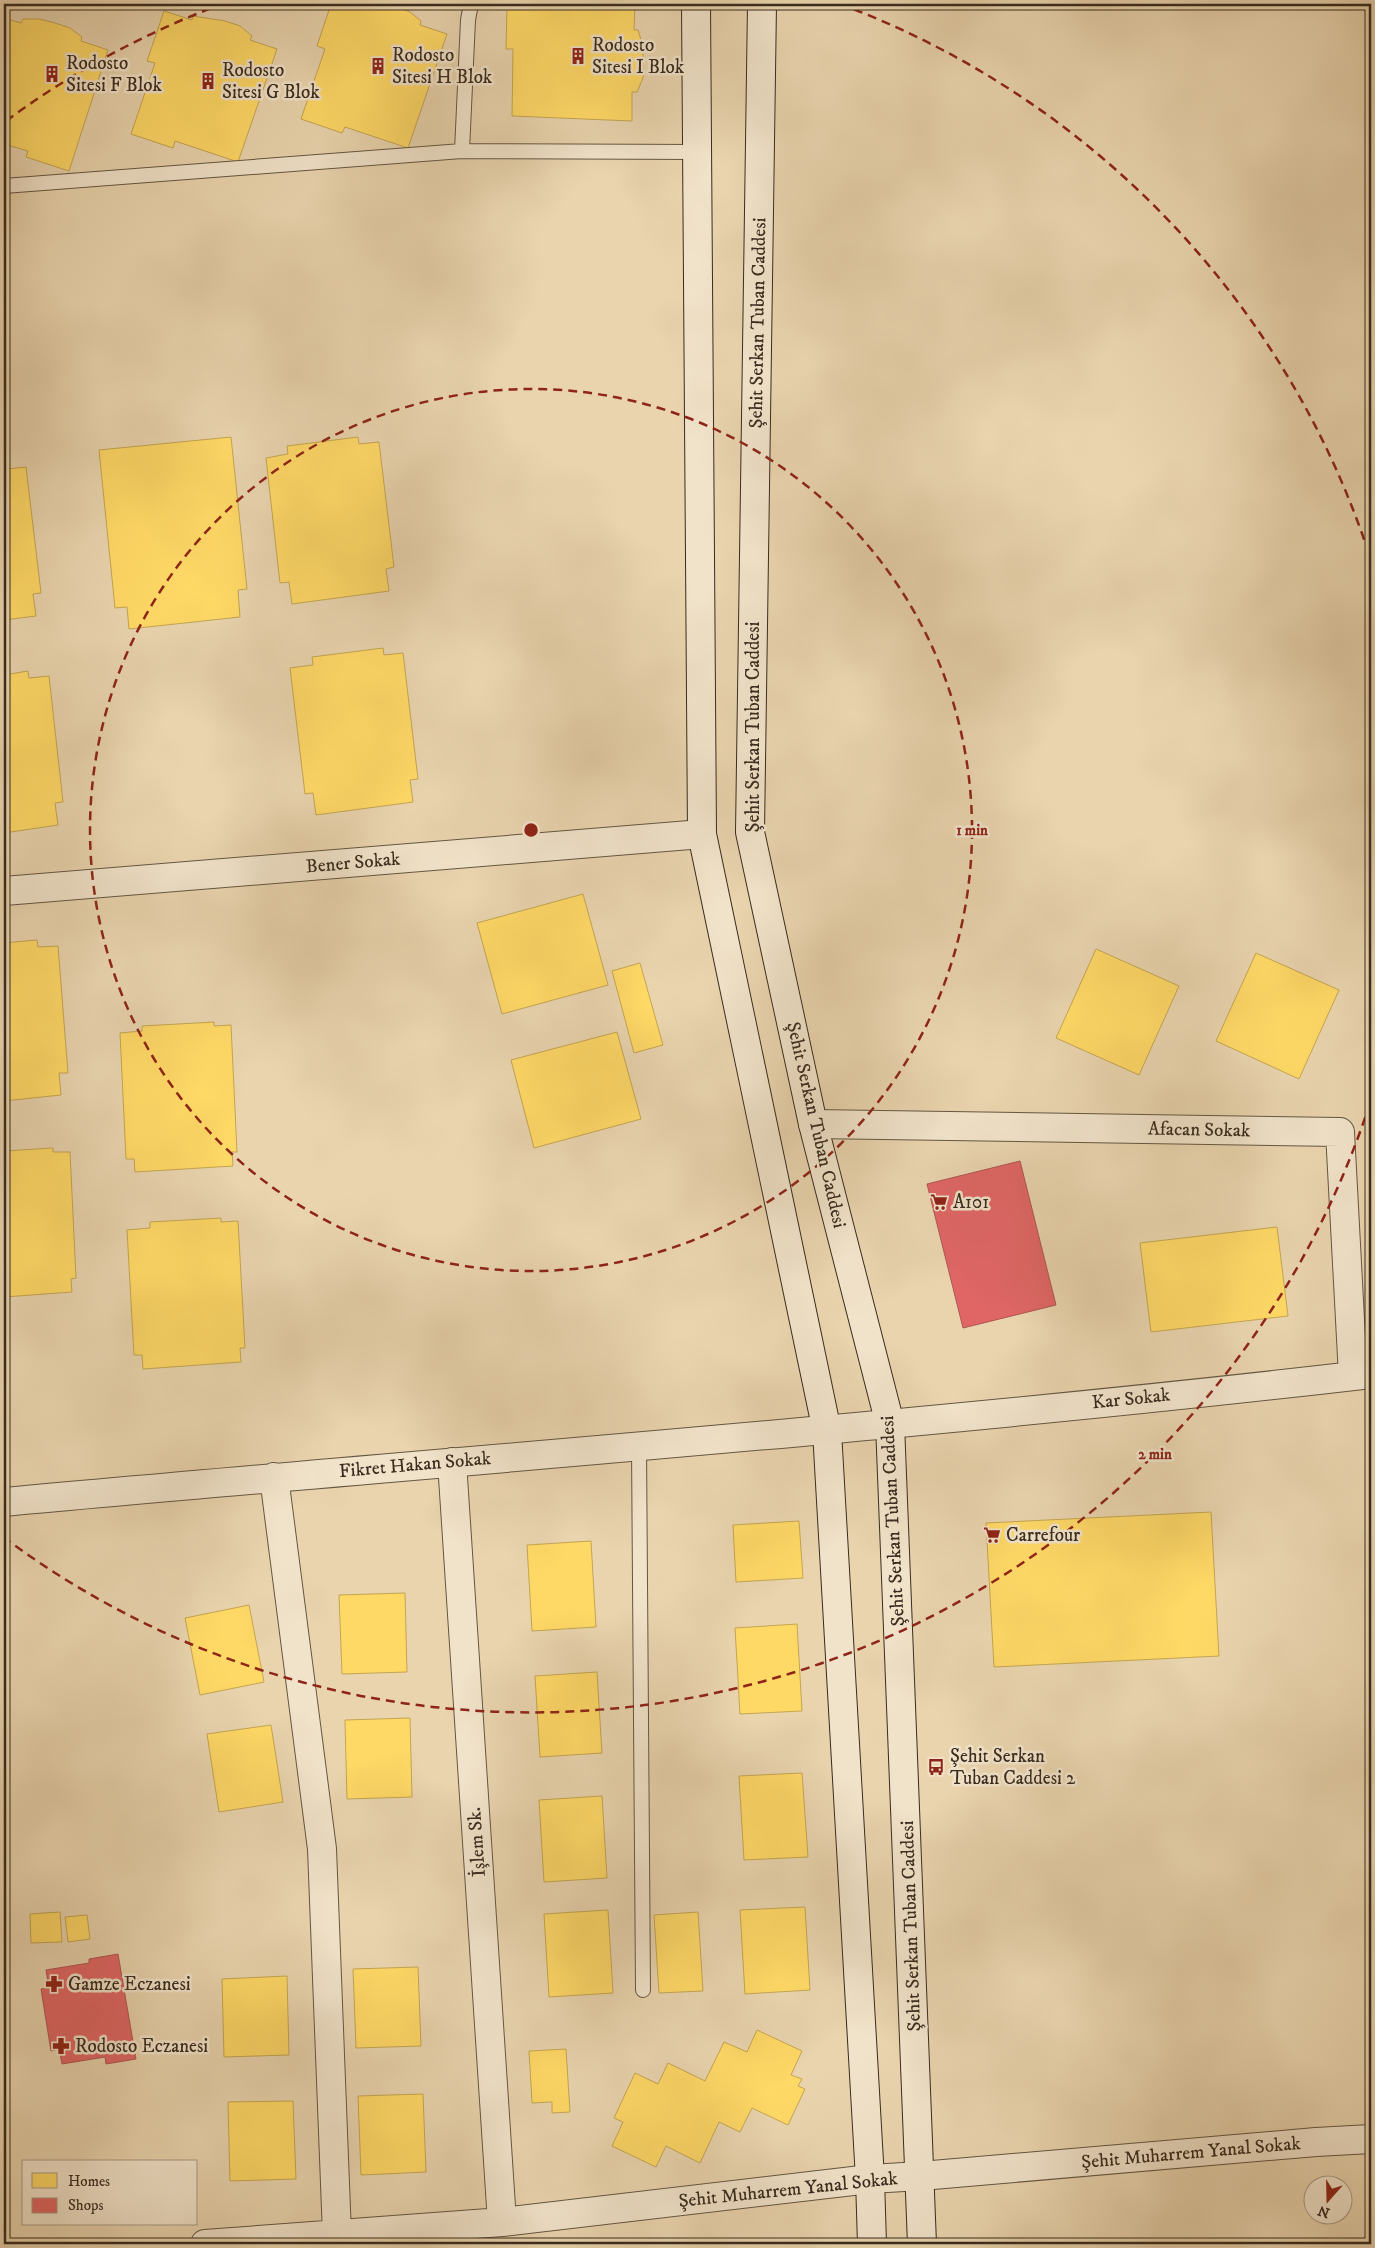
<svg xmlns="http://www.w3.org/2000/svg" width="1375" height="2248" font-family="'IM FELL DW Pica',serif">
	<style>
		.homes { fill: #ffd966; stroke: #c4a551 }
		.shops { fill: #e06666; stroke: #ae5551 }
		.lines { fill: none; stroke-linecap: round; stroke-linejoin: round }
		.lane-casing { stroke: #655643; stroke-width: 16 }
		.street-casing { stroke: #655643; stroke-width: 30 }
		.secondary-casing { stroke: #392c1f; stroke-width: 30 }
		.lane { stroke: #f1e3ca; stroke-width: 14 }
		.street { stroke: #f1e3ca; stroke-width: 28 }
		.secondary { stroke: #f1e3ca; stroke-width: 28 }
		.ring { fill: none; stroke: #8f2418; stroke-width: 2.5; stroke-dasharray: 9 6 }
		.labels { text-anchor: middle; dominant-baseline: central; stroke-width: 5; stroke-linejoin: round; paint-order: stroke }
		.poi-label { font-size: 19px; fill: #392c1f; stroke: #f1e3ca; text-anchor: start }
		.street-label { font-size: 19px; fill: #392c1f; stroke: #f1e3ca }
		.centre { fill: #8f2418; stroke: #f1e3ca; stroke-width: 2.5 }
		.ring-label { font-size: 15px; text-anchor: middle; font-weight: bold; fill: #8f2418; stroke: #f1e3ca; stroke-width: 5; stroke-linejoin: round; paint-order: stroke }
	</style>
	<rect width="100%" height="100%" fill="#e9d4ae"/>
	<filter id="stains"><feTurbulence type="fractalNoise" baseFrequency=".004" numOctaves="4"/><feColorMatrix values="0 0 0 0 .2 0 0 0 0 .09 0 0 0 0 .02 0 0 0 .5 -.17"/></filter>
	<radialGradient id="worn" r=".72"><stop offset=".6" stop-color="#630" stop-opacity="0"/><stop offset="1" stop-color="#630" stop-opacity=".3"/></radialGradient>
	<path class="homes" d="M331,4L361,6L362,4H385L395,6L410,12L421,21L420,25L447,34L408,148L345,127L342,133L301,119L325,49L317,46Z
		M582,4H635L634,30H638L643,46V78L637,92H632V121L512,116L513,49H506L507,6L582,8Z
		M164,11L192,20L193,16L225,21L240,26L252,36L250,40L277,49L238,162L175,141L173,148L131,134L155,63L147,61Z
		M4,18L21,23L23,19H39L55,23L70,28L82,37L81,41L108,50L69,171L26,157L28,151L4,144Z
		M231,437L247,589L238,590L240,617L129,629L127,607L115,608L99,450Z
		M358,437L359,444L379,442L394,567L386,569L389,591L292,604L289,582L280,583L266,458L288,454L287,446Z
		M4,462H6L7,469L26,467L41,593L33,594L36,616L4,620Z
		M383,648L384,655L403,653L418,779L410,780L413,802L316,815L313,793L305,794L290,668L313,665L312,657Z
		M28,671L29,678L49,676L63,802L55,803L58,825L4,833V675Z
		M583,894L608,985L502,1014L477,923Z
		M37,940L38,947L58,946L68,1073H59L61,1095L4,1101V943Z
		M1096,949L1179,986L1139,1075L1056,1038Z
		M1256,953L1339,990L1299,1079L1216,1041Z
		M640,963L663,1045L634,1053L612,971Z
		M214,1022V1026L231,1025L237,1152H232L233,1166L135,1172L134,1159H126L120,1033L142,1031V1026Z
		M617,1032L641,1119L534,1148L511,1060Z
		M53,1148V1152H70L76,1278L71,1279L72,1292L4,1297V1151Z
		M221,1218V1222L238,1221L245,1348H240L241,1362L143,1369L142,1355H134L127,1230L150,1228V1222Z
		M1277,1227L1288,1316L1151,1332L1140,1243Z
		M1211,1512L1219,1656L994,1667L986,1523Z
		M799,1521L803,1578L736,1582L733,1525Z
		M591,1541L596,1627L532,1631L527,1545Z
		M405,1593L407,1672L342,1674L339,1595Z
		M249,1605L264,1682L200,1695L185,1618Z
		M797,1624L802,1711L740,1714L735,1628Z
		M597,1672L602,1753L540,1757L535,1676Z
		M410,1718L412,1797L347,1799L345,1720Z
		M271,1725L283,1802L219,1812L207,1734Z
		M802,1773L808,1857L744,1860L739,1776Z
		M602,1796L607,1878L544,1882L539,1800Z
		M805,1907L810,1990L745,1994L740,1910Z
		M608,1910L613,1993L549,1997L544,1914Z
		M60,1912L62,1942L31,1943L30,1914Z
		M698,1912L703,1991L659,1993L654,1915Z
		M87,1915L90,1939L68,1942L65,1917Z
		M1371,1966V1983L1366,1968Z
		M418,1967L421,2046L356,2048L353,1969Z
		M287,1976L289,2055L224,2057L222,1979Z
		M757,2030L802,2051L791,2075L802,2079L798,2086L805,2089L788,2125L752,2108L740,2132L719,2122L700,2163L666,2146L656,2167L612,2146L623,2122L614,2118L635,2073L658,2084L668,2063L705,2081L724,2042L747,2052Z
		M566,2049L570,2112L552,2113V2102L532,2103L529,2051Z
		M423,2094L426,2172L361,2175L358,2096Z
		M293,2101L296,2179L230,2181L228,2102Z
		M1350,2238L1371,2240V2244H1349Z"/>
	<path class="shops" d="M1020,1161L1056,1305L963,1328L927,1184Z
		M118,1954L136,2059L106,2064L105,2057L62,2064L59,2049L51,2051L41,1989L49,1988L46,1970L89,1963V1959Z"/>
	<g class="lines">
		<g class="lane-casing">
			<path id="lane" d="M462,151L468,20L471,4
				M4,186L462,151L698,152
				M639,1446L643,1990"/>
		</g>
		<g class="street-casing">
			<path id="street" d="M4,891L702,834
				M813,1124L1340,1132L1353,1376
				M452,1462L502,2222
				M274,1477L322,1849L337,2235
				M4,1502C460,1460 916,1427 1371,1374
				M205,2244L502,2222L870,2179L921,2176L1316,2142L1371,2139"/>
		</g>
		<g class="secondary-casing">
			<path id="secondary" d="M696,4L702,834L827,1431L870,2179L872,2244
				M762,4L750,832L813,1124L890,1424L922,2244"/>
		</g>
		<use href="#lane" class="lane"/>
		<use href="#street" class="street"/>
		<use href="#secondary" class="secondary"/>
	</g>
	<g class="ring">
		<circle cx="531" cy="830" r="441"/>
		<path d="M1370 1103A882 882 0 0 1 6 1539M6 121A882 882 0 0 1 222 4M840 4A882 882 0 0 1 1370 557"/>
	</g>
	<defs>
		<g id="building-bare" transform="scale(1.35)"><path d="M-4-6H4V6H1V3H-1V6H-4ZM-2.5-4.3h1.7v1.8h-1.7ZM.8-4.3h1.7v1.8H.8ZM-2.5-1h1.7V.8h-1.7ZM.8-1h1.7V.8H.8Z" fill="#8f2418" stroke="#f1e3ca" stroke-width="2.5" paint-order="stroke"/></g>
		<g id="supermarket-bare" transform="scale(1.35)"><path d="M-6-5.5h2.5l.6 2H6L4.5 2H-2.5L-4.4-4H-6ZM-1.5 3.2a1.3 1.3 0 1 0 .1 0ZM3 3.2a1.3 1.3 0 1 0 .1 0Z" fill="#8f2418" stroke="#f1e3ca" stroke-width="2.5" paint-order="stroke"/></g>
		<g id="bus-bare" transform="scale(1.35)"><path d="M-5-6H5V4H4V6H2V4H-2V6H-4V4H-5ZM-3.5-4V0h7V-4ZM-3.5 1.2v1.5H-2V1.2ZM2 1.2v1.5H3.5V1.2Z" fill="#8f2418" stroke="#f1e3ca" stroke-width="2.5" paint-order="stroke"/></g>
		<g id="pharmacy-bare" transform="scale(1.35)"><path d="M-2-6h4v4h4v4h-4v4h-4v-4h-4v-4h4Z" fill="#8f2418" stroke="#f1e3ca" stroke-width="2.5" paint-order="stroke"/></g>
	</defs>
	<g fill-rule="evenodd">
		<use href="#building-bare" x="578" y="56"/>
		<use href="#building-bare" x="378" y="66"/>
		<use href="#building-bare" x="52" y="74"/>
		<use href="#building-bare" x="208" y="81"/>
		<use href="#supermarket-bare" x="939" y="1202"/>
		<use href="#supermarket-bare" x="992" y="1535"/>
		<use href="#bus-bare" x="936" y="1767"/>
		<use href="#pharmacy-bare" x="54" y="1984"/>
		<use href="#pharmacy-bare" x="61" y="2046"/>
	</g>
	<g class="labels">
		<g class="poi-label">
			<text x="592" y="45">Rodosto<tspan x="592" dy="22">Sitesi I Blok</tspan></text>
			<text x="392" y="55">Rodosto<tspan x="392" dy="22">Sitesi H Blok</tspan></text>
			<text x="66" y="63">Rodosto<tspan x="66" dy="22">Sitesi F Blok</tspan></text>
			<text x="222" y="70">Rodosto<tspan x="222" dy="22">Sitesi G Blok</tspan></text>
			<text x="953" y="1202">A101</text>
			<text x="1006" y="1535">Carrefour</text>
			<text x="950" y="1756">Şehit Serkan<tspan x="950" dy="22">Tuban Caddesi 2</tspan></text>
			<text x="68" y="1984">Gamze Eczanesi</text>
			<text x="75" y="2046">Rodosto Eczanesi</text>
		</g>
		<g class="street-label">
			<text transform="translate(758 323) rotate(-89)">Şehit Serkan Tuban Caddesi</text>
			<text transform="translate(753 727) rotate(-90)">Şehit Serkan Tuban Caddesi</text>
			<text transform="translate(353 863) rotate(-5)">Bener Sokak</text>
			<text transform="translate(816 1125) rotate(77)">Şehit Serkan Tuban Caddesi</text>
			<text transform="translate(1199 1130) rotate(1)">Afacan Sokak</text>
			<text transform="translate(1131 1399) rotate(-6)">Kar Sokak</text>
			<text transform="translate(415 1465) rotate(-5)">Fikret Hakan Sokak</text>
			<text transform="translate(893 1521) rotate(-93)">Şehit Serkan Tuban Caddesi</text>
			<text transform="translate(477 1842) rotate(-94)">İşlem Sk.</text>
			<text transform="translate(911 1926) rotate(-92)">Şehit Serkan Tuban Caddesi</text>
			<text transform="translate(1191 2153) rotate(-5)">Şehit Muharrem Yanal Sokak</text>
			<text transform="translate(788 2190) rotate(-6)">Şehit Muharrem Yanal Sokak</text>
		</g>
	</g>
	<circle cx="531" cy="830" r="8" class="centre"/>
	<g class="ring-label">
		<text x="972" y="835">1 min</text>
		<text x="1155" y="1459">2 min</text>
	</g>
	<rect width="1375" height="2248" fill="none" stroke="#e9d4ae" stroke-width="20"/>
	<rect x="5" y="5" width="1365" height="2238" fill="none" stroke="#392c1f" stroke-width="2.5"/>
	<rect x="10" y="10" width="1355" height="2228" fill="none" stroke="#392c1f"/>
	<rect x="22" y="2160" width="175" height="65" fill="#f1e3ca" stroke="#a79a86"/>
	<rect x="32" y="2173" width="25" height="15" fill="#ffd966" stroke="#a79a86"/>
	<text x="68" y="2186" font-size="15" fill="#392c1f">Homes</text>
	<rect x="32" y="2198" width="25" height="15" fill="#e06666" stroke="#a79a86"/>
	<text x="68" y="2210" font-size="15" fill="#392c1f">Shops</text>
	<g transform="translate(1328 2200) rotate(200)"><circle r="24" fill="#f1e3ca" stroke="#a79a86"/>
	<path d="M0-4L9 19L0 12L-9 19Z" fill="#8f2418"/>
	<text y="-8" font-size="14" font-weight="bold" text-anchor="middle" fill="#392c1f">N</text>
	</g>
	<rect width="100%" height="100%" filter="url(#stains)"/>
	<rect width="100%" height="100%" fill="url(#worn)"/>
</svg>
